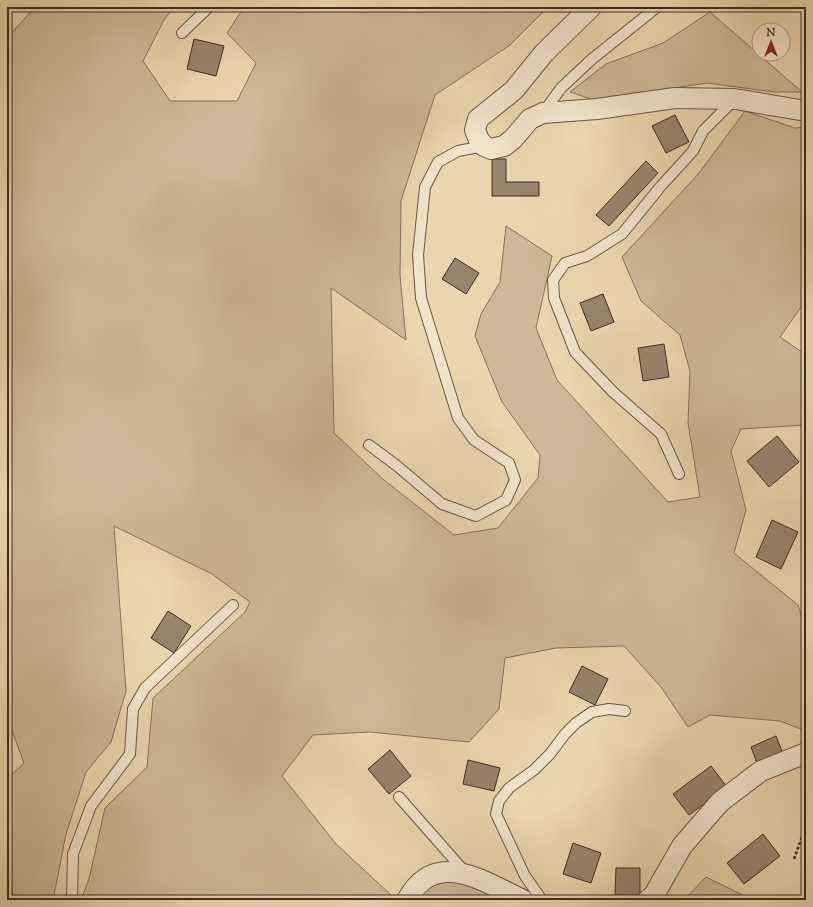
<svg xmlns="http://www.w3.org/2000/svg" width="813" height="907" font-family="'Sorts Mill Goudy',serif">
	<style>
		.green { fill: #ccb997; stroke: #84735e }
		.building { fill: #96856c; stroke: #3b2d24 }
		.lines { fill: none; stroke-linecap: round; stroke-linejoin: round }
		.lane-casing { stroke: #675746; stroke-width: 12 }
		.street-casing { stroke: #675746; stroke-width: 22 }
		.path { stroke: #3b2d24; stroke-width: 2.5; stroke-dasharray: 3 2; stroke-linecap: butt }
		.lane { stroke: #f1e4ca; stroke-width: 10 }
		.street { stroke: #f1e4ca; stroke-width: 20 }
	</style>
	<rect width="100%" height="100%" fill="#ead6ae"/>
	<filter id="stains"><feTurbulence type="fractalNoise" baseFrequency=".005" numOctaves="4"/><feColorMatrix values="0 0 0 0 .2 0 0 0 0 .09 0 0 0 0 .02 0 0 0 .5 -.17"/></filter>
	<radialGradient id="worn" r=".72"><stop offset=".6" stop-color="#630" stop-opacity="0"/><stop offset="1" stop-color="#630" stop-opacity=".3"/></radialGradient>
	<path class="green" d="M35,7H174L164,20L143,61L170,101H237L256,63L227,33L244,7H340L353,9L357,7H548L510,45L435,95L401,201L400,275L406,340L331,288L334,433L384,480L454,535L498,528L538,478L540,455L502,402L475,336L481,314L500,282L506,226L552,256L536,328L557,380L668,502L700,497L688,423L690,371L680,335L641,301L622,257L699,173L745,111L795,128L806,127V300L780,337L806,355V425L741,429L731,451L746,510L734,553L798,605L806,631V731L780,721L710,715L688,727L661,687L624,646L556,648L505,658L499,709L469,742L370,732L313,735L282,776L336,844L390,894L388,900H81L89,879L105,808L147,767L153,698L245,612L250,602L212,574L114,526L126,691L111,742L86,772L66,834L53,900H14L7,866V779L24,763L7,717V38Z
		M710,12L802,92H774L707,83L594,100L570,92L606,64L663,43Z
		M463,877L509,900H419L435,879Z
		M706,877L753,900H684Z"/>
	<path class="building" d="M194,39L224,46L216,76L187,69Z
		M675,115L689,142L666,153L652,126Z
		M492,159H506V182H539V196H492Z
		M646,161L658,173L609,226L596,215Z
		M455,258L479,273L466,294L442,279Z
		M603,294L614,322L591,331L580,303Z
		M664,344L669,377L643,381L638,348Z
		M777,436L799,462L769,487L747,461Z
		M772,520L798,532L781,569L756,557Z
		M168,611L191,626L174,653L151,638Z
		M582,666L608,679L595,705L569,692Z
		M776,736L784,756L758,766L751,747Z
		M390,750L411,776L389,794L368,769Z
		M468,760L500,768L494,791L463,784Z
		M711,766L727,787L689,815L673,794Z
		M763,834L780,856L744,884L727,863Z
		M573,843L601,853L591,883L563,874Z
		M616,868H640V896L615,895Z"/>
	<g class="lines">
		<g class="lane-casing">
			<path id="lane" d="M182,33L209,7
				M543,113L561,88L592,59L657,7
				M369,445L396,465L442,504L476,516L506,500L515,480L509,463L474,440L458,418L421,298L418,255L425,187L438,162L458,151L484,146
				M679,474L661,434L613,392L575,352L554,298L553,280L565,263L587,256L622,234L661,186L693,151L703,131L735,99
				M399,797L465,872
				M72,900L73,854L91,806L130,754L133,709L145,688L233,605
				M542,900L525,876L496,814L499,801L509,788L534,770L550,754L565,734L576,723L592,712L609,709L625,711"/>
		</g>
		<g class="street-casing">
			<path id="street" d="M591,7L544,53L514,90L478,119L475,130L479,140L484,146L491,149L504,146L513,139L530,119L543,113L597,109L675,98L735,99L806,111
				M407,900C436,847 484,882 523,900
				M648,900L654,895L682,846L720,802L761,771L806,753"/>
		</g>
		<path class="path" d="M794,859L806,826"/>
		<use href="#lane" class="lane"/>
		<use href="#street" class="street"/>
	</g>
	<rect width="813" height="907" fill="none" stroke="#ead6ae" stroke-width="24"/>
	<rect x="8" y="8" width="797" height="891" fill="none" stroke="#3b2d24" stroke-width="2"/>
	<rect x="12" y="12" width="789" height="883" fill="none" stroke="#3b2d24"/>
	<g transform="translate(771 42)"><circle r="19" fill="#f1e4ca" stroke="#a89b88"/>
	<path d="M0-3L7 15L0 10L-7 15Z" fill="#8f2418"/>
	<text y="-6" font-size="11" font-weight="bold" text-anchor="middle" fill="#3b2d24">N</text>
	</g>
	<rect width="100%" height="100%" filter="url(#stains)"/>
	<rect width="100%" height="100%" fill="url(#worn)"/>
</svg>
